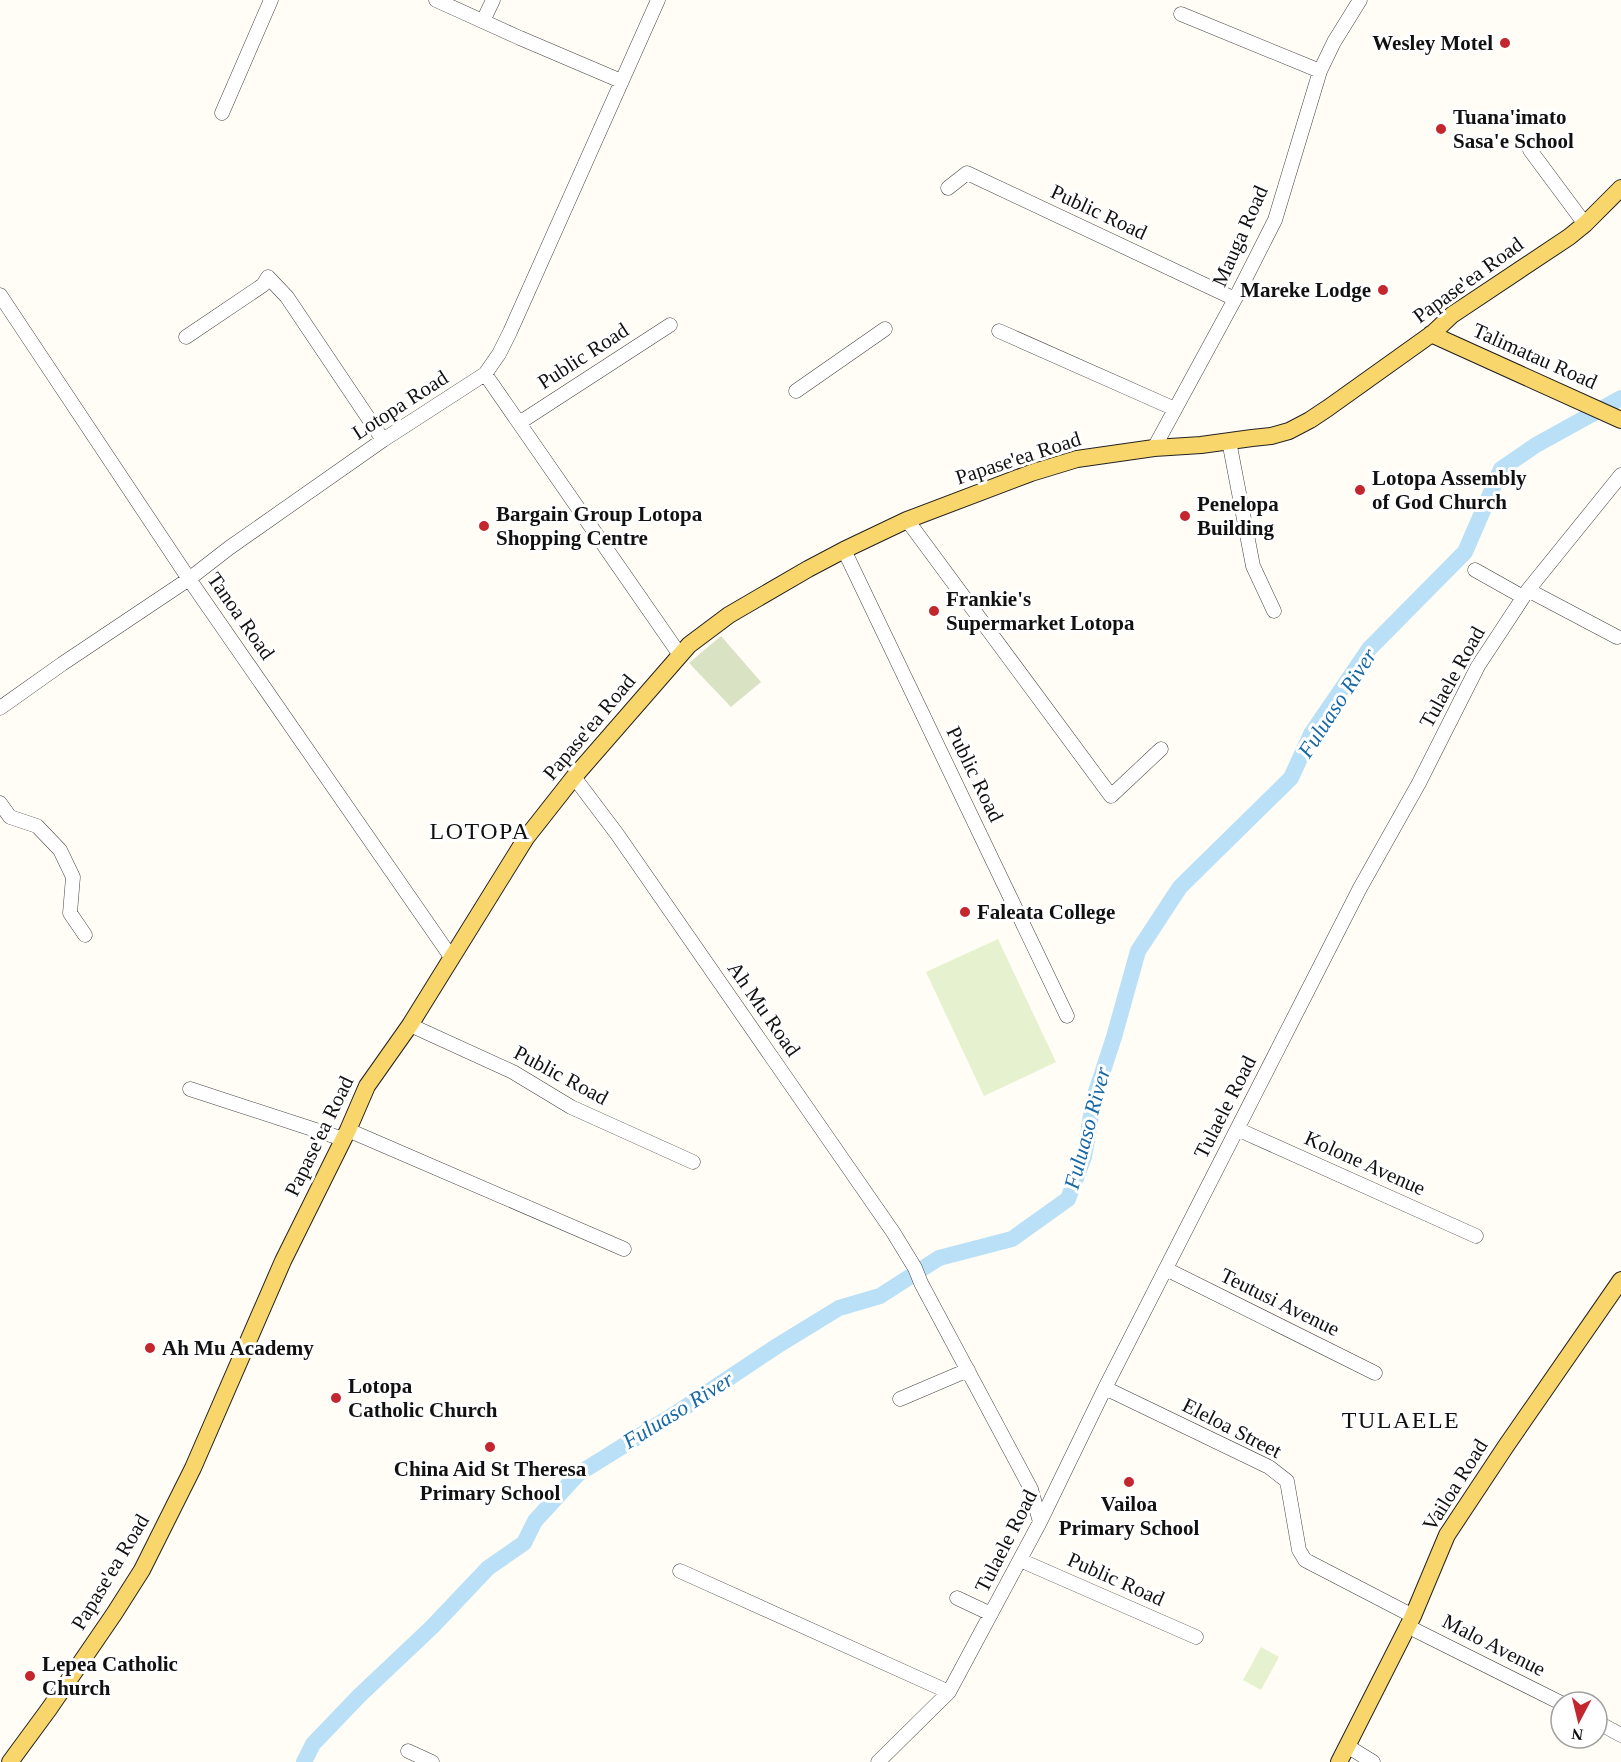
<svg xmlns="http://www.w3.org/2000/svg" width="1621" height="1762" font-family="'Times New Roman',serif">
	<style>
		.cemetery { fill: #d9e3c4 }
		.pitch { fill: #e6f2cf }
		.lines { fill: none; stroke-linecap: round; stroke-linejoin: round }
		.river { stroke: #b9e0f7; stroke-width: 16 }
		.minor-casing { stroke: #444; stroke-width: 15 }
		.major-casing { stroke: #222; stroke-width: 18 }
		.minor { stroke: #fff; stroke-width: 14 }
		.major { stroke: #f9d66b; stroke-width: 16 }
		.poi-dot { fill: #c4262e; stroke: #fff; stroke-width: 2 }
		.labels { text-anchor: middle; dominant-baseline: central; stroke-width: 6; stroke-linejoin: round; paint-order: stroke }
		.poi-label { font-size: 21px; font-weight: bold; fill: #111; stroke: #fff; text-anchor: start }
		.street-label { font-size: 21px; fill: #111; stroke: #fff }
		.water-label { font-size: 22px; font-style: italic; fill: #1768a6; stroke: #fff }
		.quarter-label { font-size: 24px; letter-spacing: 1.5px; fill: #111; stroke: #fff }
	</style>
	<rect width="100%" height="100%" fill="#fffdf5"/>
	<path class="cemetery" d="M721,636L761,682L731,707L689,663Z"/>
	<path class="pitch" d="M998,939L1056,1062L984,1096L926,972Z
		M1261,1647L1279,1657L1261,1690L1243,1680Z"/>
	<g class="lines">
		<path class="river" d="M304,1762L313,1744L359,1696L432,1627L488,1568L524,1543L535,1521L578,1474L681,1410L777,1346L839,1308L880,1296L939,1258L1012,1239L1068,1199L1084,1157L1094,1098L1114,1037L1138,951L1180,887L1291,778L1311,734L1369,649L1465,552L1501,469L1536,445L1621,398"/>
		<g class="minor-casing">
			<path id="minor" d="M436,0L520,38L621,81
				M1181,14L1320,71
				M483,21L493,0
				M222,113L271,0
				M1530,150L1585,224
				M948,188L967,173L1235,299
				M0,295L189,579L451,957
				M999,331L1175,409
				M186,337L263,285L268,277L287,297L383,440
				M485,374L680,655
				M796,391L885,329
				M519,423L670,325
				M1229,441L1253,566L1274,611
				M1154,448L1235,299L1275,220L1320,71L1334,42L1360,0
				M907,520L1111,796L1161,749
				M844,550L1067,1016
				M1475,570L1523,597
				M1528,590L1617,637
				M0,708L62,664L189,579L229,548L383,440L485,374L499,354L510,332L658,0
				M574,777L617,834L893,1232L915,1268L921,1283L1031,1489L1040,1522
				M0,803L10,817L37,826L60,850L73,877L70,913L85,935
				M410,1025L513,1072L571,1107L693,1162
				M190,1089L343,1139
				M1237,1129L1476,1236
				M348,1130L624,1249
				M1166,1269L1375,1373
				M1105,1388L1269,1467L1287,1481L1299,1550L1305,1560L1413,1616
				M900,1399L968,1370
				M1020,1560L1196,1637
				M680,1571L949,1692
				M957,1598L991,1614
				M1407,1626L1561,1703
				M1597,1722L1621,1735
				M1347,1746L1373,1762
				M408,1751L432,1762
				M878,1762L949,1692L1040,1522L1105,1388L1360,888L1419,783L1478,666L1528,590L1621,475"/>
		</g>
		<g class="major-casing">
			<path id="major" d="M1431,334L1621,420
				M10,1762L49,1709L114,1614L142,1570L193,1468L283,1261L348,1130L367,1086L410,1025L526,838L574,777L689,645L729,615L808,569L844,550L907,520L1031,473L1077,459L1154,448L1201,445L1252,438L1271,436L1289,431L1310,420L1328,408L1433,333L1452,315L1569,237L1585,224L1621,188
				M1339,1762L1413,1616L1447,1535L1506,1446L1621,1280"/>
		</g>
		<use href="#minor" class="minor"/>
		<use href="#major" class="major"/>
	</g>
	<g class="poi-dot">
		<circle cx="1505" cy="43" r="6"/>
		<circle cx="1441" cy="129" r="6"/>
		<circle cx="1383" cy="290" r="6"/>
		<circle cx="1360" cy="490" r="6"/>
		<circle cx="1185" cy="516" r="6"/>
		<circle cx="484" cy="526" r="6"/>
		<circle cx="934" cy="611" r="6"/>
		<circle cx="965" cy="912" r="6"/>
		<circle cx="150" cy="1348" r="6"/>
		<circle cx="336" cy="1398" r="6"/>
		<circle cx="490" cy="1447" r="6"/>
		<circle cx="1129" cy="1482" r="6"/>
		<circle cx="30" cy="1676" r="6"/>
	</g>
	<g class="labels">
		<g class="poi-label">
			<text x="1493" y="43" text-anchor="end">Wesley Motel</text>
			<text x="1453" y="117">Tuana'imato<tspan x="1453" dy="24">Sasa'e School</tspan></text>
			<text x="1371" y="290" text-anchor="end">Mareke Lodge</text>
			<text x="1372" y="478">Lotopa Assembly<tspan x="1372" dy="24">of God Church</tspan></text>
			<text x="1197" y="504">Penelopa<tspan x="1197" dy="24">Building</tspan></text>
			<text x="496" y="514">Bargain Group Lotopa<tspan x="496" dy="24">Shopping Centre</tspan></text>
			<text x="946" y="599">Frankie's<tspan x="946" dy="24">Supermarket Lotopa</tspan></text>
			<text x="977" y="912">Faleata College</text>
			<text x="162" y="1348">Ah Mu Academy</text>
			<text x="348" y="1386">Lotopa<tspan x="348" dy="24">Catholic Church</tspan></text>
			<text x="490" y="1469" text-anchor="middle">China Aid St Theresa<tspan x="490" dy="24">Primary School</tspan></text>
			<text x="1129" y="1504" text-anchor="middle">Vailoa<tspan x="1129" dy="24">Primary School</tspan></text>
			<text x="42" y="1664">Lepea Catholic<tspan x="42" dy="24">Church</tspan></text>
		</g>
		<g class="street-label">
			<text transform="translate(1099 212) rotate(25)">Public Road</text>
			<text transform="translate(1240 236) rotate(-66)">Mauga Road</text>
			<text transform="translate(1468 280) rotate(-36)">Papase'ea Road</text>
			<text transform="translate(583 356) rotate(-33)">Public Road</text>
			<text transform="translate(1535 356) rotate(24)">Talimatau Road</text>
			<text transform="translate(400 405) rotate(-33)">Lotopa Road</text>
			<text transform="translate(1018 458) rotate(-18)">Papase'ea Road</text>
			<text transform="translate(241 616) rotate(55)">Tanoa Road</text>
			<text transform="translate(1452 677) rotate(-61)">Tulaele Road</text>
			<text transform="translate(589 727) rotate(-50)">Papase'ea Road</text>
			<text transform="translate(975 774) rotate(64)">Public Road</text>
			<text transform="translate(764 1009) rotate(55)">Ah Mu Road</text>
			<text transform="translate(561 1075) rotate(28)">Public Road</text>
			<text transform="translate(1225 1107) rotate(-63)">Tulaele Road</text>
			<text transform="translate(319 1136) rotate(-64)">Papase'ea Road</text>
			<text transform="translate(1365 1163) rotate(24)">Kolone Avenue</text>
			<text transform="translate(1280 1302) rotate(26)">Teutusi Avenue</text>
			<text transform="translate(1232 1428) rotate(27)">Eleloa Street</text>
			<text transform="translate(1455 1485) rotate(-58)">Vailoa Road</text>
			<text transform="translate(1006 1541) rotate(-63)">Tulaele Road</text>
			<text transform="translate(110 1572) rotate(-59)">Papase'ea Road</text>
			<text transform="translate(1116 1579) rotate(24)">Public Road</text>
			<text transform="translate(1494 1645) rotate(27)">Malo Avenue</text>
		</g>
		<g class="water-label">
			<text transform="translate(1337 703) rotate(-57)">Fuluaso River</text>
			<text transform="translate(1087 1128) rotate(-75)">Fuluaso River</text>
			<text transform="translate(678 1410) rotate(-32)">Fuluaso River</text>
		</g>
		<g class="quarter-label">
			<text x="480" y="831">LOTOPA</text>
			<text x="1401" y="1420">TULAELE</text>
		</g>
	</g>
	<g transform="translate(1579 1720) rotate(187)"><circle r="28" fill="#ffffff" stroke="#a0a0a0" stroke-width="1.5"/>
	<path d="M0-4.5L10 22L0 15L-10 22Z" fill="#c4262e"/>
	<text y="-9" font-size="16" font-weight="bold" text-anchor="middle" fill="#111111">N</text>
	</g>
</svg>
